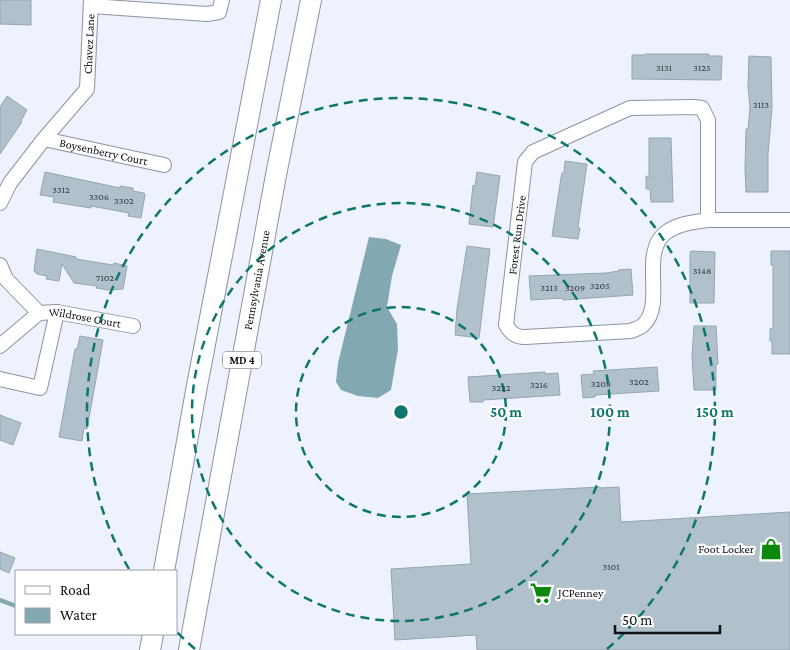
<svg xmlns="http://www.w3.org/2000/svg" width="790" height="650" font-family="'Crimson Pro',serif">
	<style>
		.water { fill: #82a9b2 }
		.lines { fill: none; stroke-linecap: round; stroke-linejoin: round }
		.stream { stroke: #82a9b2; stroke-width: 4.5 }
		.building { fill: #b0c1cc; stroke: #95a5b1 }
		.minor-casing { stroke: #8b94a3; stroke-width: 16 }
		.highway-casing { stroke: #8b94a3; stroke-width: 22 }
		.minor { stroke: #fff; stroke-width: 14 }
		.highway { stroke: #fff; stroke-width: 20 }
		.ring { fill: none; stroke: #0f766e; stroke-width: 2.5; stroke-dasharray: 9 6 }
		.labels { text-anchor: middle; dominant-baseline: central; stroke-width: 4.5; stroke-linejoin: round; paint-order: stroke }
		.number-label { font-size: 10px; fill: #363d44 }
		.shield { fill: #fff; stroke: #56585c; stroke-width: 1 }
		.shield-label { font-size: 11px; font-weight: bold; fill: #0e1116 }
		.street-label { font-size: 12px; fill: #0e1116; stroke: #fff }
		.poi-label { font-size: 12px; fill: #0e1116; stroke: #fff; text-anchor: end }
		.centre { fill: #0f766e; stroke: #fff; stroke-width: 2.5 }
		.ring-label { font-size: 15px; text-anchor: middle; font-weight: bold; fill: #0f766e; stroke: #fff; stroke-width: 4.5; stroke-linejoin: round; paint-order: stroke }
	</style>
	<rect width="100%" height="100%" fill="#edf2fc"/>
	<path class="water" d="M369,237L386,239L401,245L392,276L387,307L397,324L398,349L391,390L378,398L358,396L341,390L336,382L338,363Z"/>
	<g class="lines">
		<path class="stream" d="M0,600L16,606"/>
	</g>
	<path class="building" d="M0,0H31V25L0,24Z
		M645,54H709V56H722L721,80L632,79V55H645Z
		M749,56L771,57L772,108L768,154V192H746L745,169L746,129H748L750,107L748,87Z
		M7,96L27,110L21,121L22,122L0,154V107Z
		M649,138H671L673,202H651L650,189H646V176L649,177Z
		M565,161L587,164L578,227L580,228L578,239L552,236L561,178L562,173H564Z
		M45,172L120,188V186L133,188V191L144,193L145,195L141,218L128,216L129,213L91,206V208L53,202L54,197L40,195Z
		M477,172L500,176L493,227L469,224L473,185L475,186Z
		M467,246L490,249L479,338L455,335L457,309Z
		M37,249L76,257V259L88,261L113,265L114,263L127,266L123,289L108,290L96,288L97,286L74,283L62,264L59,281L46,279L47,276L37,274L34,271Z
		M691,251L715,252L714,303H690V253Z
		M771,251H790V354H772V341H770V329L773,328V265H771Z
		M631,269L633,295L563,300L562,298L531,300L529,276L606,273L619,271L618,270Z
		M694,326H716L718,364H716V390H694L692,357Z
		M80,336L103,340L87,429L84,428L82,441L59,437L75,349H77Z
		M657,367L659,391L595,395V397L583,398L581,375L594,374L593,371Z
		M545,372V374L558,373L560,395L483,400V402H470L468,377Z
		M0,415L21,423L13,445L0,440Z
		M600,487V488L619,487L621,522L790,512V650H477L476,635L395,640L391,569L471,564L467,494Z
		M0,552L15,558L9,573L0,569Z"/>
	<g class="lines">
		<g class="minor-casing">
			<g id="minor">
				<path d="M91,6L207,14L219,12L222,0"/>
				<path d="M693,107L702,108L708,120V220C695,222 680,223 668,231C638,250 666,303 644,324C641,328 635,329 631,331L525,337C515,337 511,333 506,325L525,162L533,152L630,108Z"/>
				<path id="s1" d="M44,139L164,165"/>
				<path id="s2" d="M0,203L10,183L44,139L87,89L91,0"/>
				<path d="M708,220H790"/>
				<path id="s3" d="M0,265L6,279L39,313L57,312L133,326"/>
				<path d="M0,346L39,313"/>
				<path d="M0,379L40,388L57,312"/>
			</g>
		</g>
		<g class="highway-casing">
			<g id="highway">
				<path d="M164,571L196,391L271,0"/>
				<path d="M150,650L153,634"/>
				<path id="s4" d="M189,650L276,175L311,0"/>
			</g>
		</g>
		<use href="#minor" class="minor"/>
		<use href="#highway" class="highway"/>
	</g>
	<g class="ring">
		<circle cx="401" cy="412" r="105"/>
		<circle cx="401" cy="412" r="209"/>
		<path d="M195 649A314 314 0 0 1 177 632M129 569A314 314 0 1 1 607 649"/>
	</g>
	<defs>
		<g id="shop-bare" transform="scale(1.725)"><path d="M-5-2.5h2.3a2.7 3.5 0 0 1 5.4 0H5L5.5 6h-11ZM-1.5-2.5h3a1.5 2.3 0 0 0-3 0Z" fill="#0c880c" stroke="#fff" stroke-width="2.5" paint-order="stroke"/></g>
		<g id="supermarket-bare" transform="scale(1.725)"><path d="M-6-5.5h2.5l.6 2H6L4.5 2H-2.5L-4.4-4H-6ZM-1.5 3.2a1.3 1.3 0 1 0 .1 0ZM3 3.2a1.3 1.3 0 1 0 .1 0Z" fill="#0c880c" stroke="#fff" stroke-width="2.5" paint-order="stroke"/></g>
	</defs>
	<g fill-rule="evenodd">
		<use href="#shop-bare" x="771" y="549"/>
		<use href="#supermarket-bare" x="541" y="593"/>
	</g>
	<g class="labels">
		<g class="number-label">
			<text x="664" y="67">3131</text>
			<text x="702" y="67">3125</text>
			<text x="761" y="104">3113</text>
			<text x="61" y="189">3312</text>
			<text x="99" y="196">3306</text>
			<text x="124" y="200">3302</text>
			<text x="702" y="270">3148</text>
			<text x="105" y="277">7102</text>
			<text x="600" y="285">3205</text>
			<text x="549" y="287">3213</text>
			<text x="575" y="287">3209</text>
			<text x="639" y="381">3202</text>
			<text x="601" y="383">3208</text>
			<text x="539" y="384">3216</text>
			<text x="501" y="387">3222</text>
			<text x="611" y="566">3101</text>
		</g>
		<rect class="shield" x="223" y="351.5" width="38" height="17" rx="4"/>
		<g class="shield-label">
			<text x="242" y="360">MD 4</text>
		</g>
		<g class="street-label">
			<text stroke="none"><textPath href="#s2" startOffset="189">Chavez Lane</textPath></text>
			<text stroke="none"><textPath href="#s1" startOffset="61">Boysenberry Court</textPath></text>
			<text transform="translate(517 235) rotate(-83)">Forest Run Drive</text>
			<text stroke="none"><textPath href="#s4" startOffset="376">Pennsylvania Avenue</textPath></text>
			<text stroke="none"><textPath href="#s3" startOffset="109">Wildrose Court</textPath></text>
		</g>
		<g class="poi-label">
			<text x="754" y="549">Foot Locker</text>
			<text x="558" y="593" text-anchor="start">JCPenney</text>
		</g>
	</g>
	<circle cx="401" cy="412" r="8" class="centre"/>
	<g class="ring-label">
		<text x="506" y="417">50 m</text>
		<text x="610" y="417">100 m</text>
		<text x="715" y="417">150 m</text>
	</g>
	<rect x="15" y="570" width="162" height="65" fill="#ffffff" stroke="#9fa0a2"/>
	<rect x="25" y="586" width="25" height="8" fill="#ffffff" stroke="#9fa0a2"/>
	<text x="60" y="595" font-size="15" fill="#0e1116">Road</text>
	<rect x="25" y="608" width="25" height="15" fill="#82a9b2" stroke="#9fa0a2"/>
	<text x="60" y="620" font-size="15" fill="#0e1116">Water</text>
	<path d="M615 625v8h105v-8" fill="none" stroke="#0e1116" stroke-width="2.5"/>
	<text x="622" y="625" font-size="15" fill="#0e1116" stroke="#ffffff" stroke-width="4" paint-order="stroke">50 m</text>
</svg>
